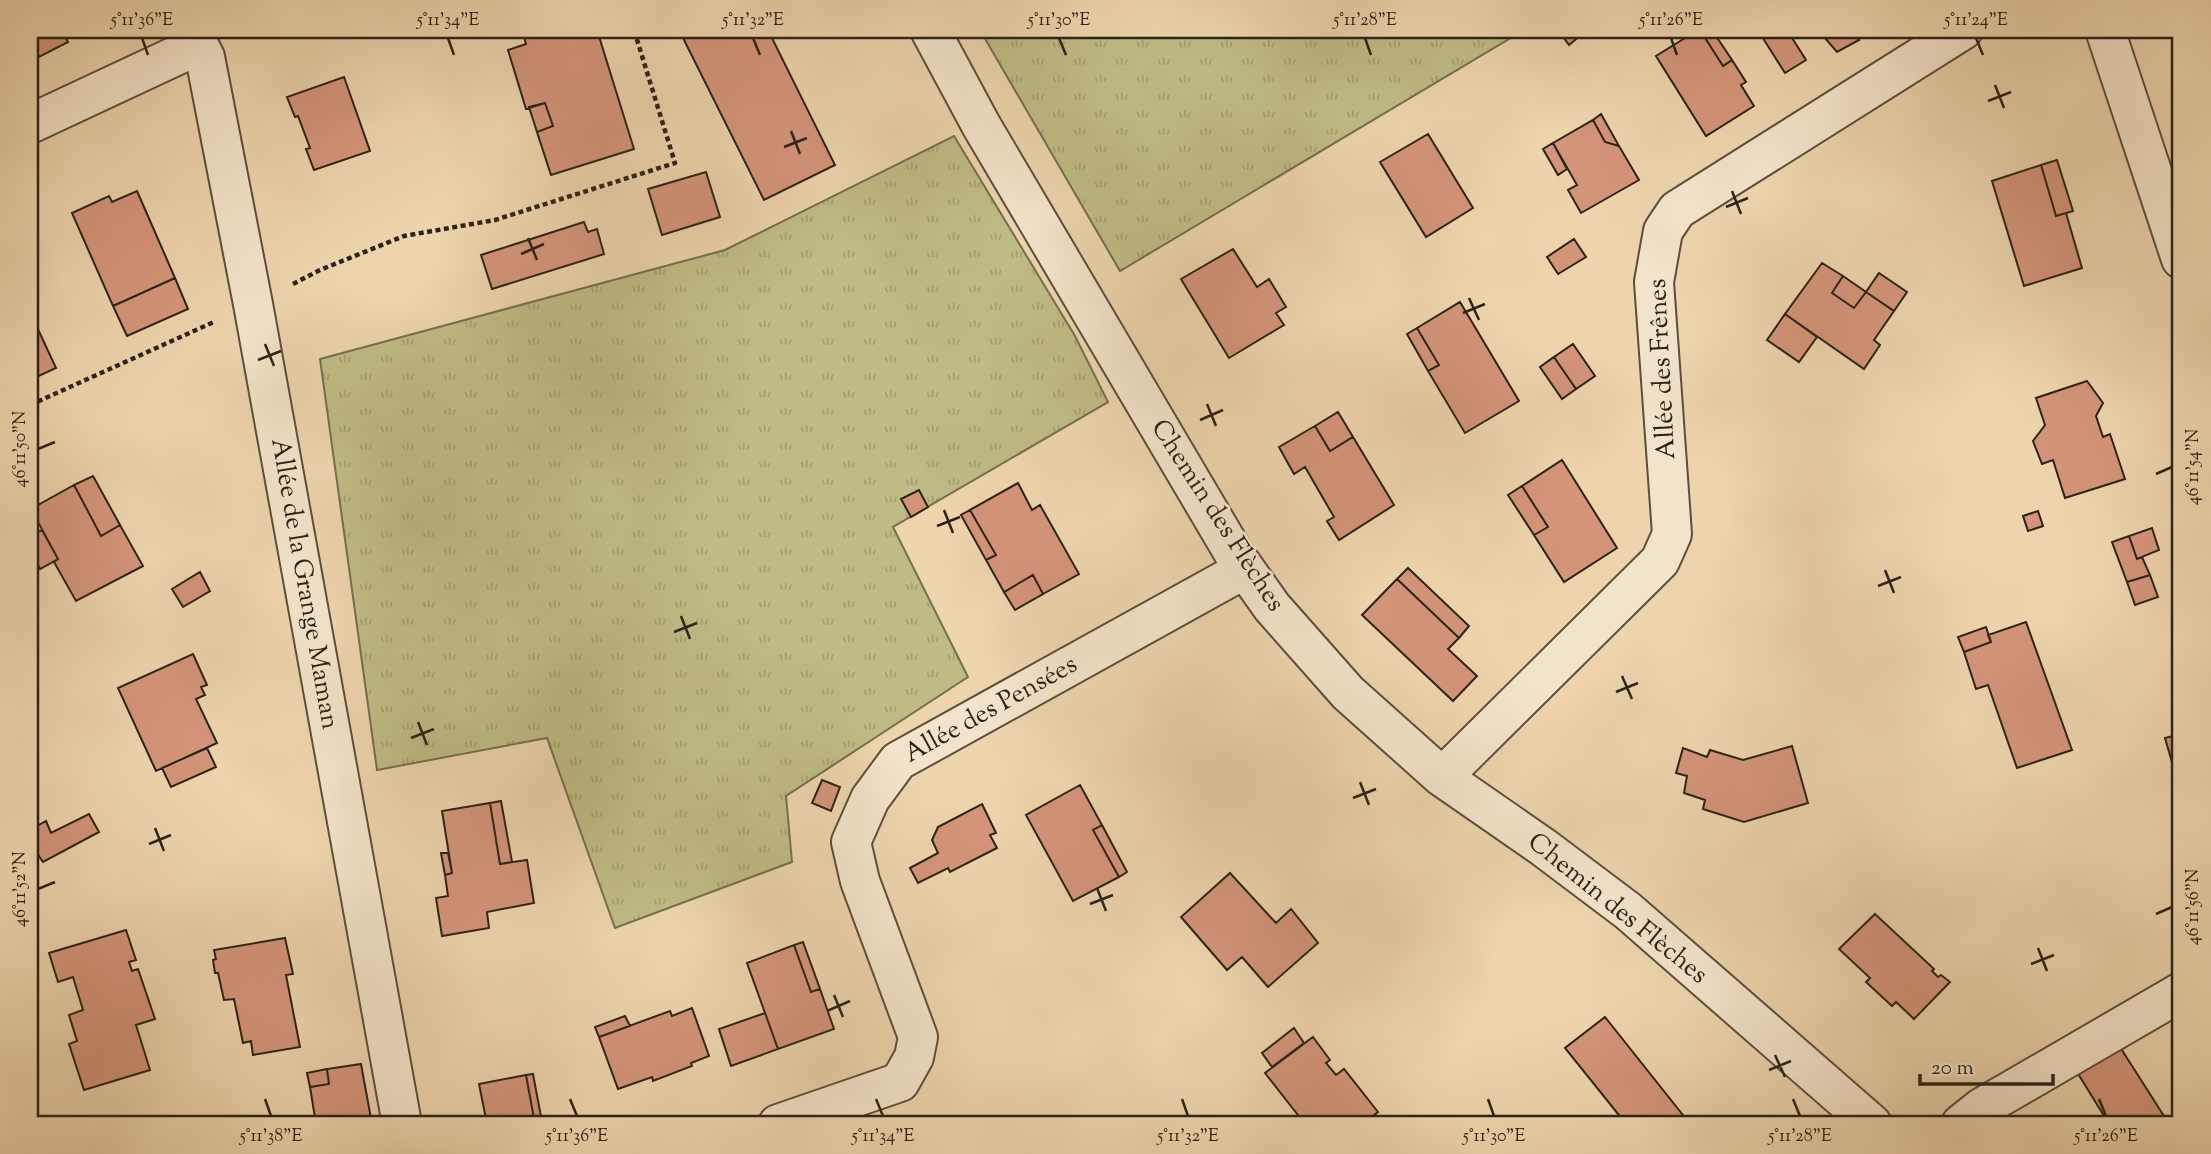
<svg xmlns="http://www.w3.org/2000/svg" width="2211" height="1154" font-family="'Sorts Mill Goudy',serif">
	<style>
		.grass { fill: url(#grass-tufts); stroke: #756f4e; stroke-width: 2 }
		.building { fill: #d4947a; stroke: #2b2318; stroke-width: 2 }
		.lines { fill: none; stroke-linecap: round; stroke-linejoin: round }
		.minor-casing { stroke: #5c4f3d; stroke-width: 42 }
		.path { stroke: #2b2318; stroke-width: 4.5; stroke-dasharray: 5 3.5; stroke-linecap: butt }
		.minor { stroke: #f3e3ca; stroke-width: 38 }
		.ticks { fill: none; stroke: #2b2318; stroke-width: 2.5 }
		.labels { text-anchor: middle; dominant-baseline: central; stroke-width: 6; stroke-linejoin: round; paint-order: stroke }
		.street-label { font-size: 26px; fill: #2b2318; stroke: #f3e3ca }
		.neatline { fill: none; stroke: #2b2318; stroke-width: 2.5 }
		.ticks-label { font-size: 18px; text-anchor: middle; fill: #2b2318 }
	</style>
	<defs>
		<pattern id="grass-tufts" width="24" height="20" patternUnits="userSpaceOnUse" patternTransform="scale(1.75)"><rect width="24" height="20" fill="#bfbb85"/><path d="M3 7l-1-3M5 7V3M7 7l1-3M15 17l-1-3M17 17v-4M19 17l1-3" fill="none" stroke="#a4a072"/></pattern>
	</defs>
	<rect width="100%" height="100%" fill="#edd4ad"/>
	<filter id="stains"><feTurbulence type="fractalNoise" baseFrequency=".00286" numOctaves="4"/><feColorMatrix values="0 0 0 0 .2 0 0 0 0 .09 0 0 0 0 .02 0 0 0 .5 -.17"/></filter>
	<radialGradient id="worn" r=".72"><stop offset=".6" stop-color="#630" stop-opacity="0"/><stop offset="1" stop-color="#630" stop-opacity=".3"/></radialGradient>
	<path class="grass" d="M980,30H1524L1120,271Z
		M954,136L1075,336L1108,402L893,527L968,677L786,796L792,862L615,928L547,738L377,770L320,359L725,250Z"/>
	<path class="building" d="M45,30H61L68,42L39,57L30,37Z
		M522,30H597L634,149L551,175L537,132L553,126L545,103L526,109L508,50L526,44Z
		M679,30H768L835,165L764,200Z
		M1558,30H1587L1569,45Z
		M1698,30H1700L1723,66L1732,60L1746,82L1741,85L1754,106L1706,136L1656,56Z
		M1700,30H1712L1732,60L1723,66Z
		M1763,30H1787L1806,60L1785,73L1759,32Z
		M1818,30H1848L1859,40L1837,52Z
		M344,77L370,151L314,170L306,149L310,148L298,116L295,117L287,97Z
		M545,103L553,126L537,132L529,107Z
		M1601,114L1619,146L1605,142L1593,120Z
		M1593,120L1605,142L1619,146L1639,180L1581,213L1568,190L1577,185L1553,143Z
		M1428,134L1473,208L1426,237L1380,162Z
		M1553,143L1567,169L1558,175L1543,149Z
		M2057,160L2073,211L2056,216L2041,165Z
		M2041,165L2056,216L2066,213L2082,268L2024,286L1992,181Z
		M706,172L720,217L662,235L648,189Z
		M137,191L175,278L113,306L72,213L109,196L112,202Z
		M584,222L588,232L597,229L604,254L492,289L481,255Z
		M1574,239L1586,257L1558,274L1547,257Z
		M1233,249L1257,287L1269,279L1286,307L1276,313L1284,325L1229,358L1181,279Z
		M1822,263L1843,276L1832,293L1854,308L1866,292L1894,311L1874,340L1880,345L1864,369L1785,314Z
		M1879,273L1907,292L1894,311L1866,292Z
		M1843,276L1866,292L1854,308L1832,293Z
		M175,278L188,309L127,336L113,306Z
		M1460,302L1519,401L1465,433L1428,371L1439,365L1417,328Z
		M30,312L56,368L30,380Z
		M1785,314L1817,337L1799,362L1767,340Z
		M1417,328L1439,365L1428,371L1407,334Z
		M1573,344L1595,376L1576,389L1554,357Z
		M1554,357L1576,389L1562,399L1540,367Z
		M2087,381L2103,403L2096,416L2103,437L2110,434L2125,479L2065,498L2053,460L2042,464L2033,441L2045,425L2036,398Z
		M1338,412L1353,437L1330,451L1315,426Z
		M1315,426L1330,451L1353,437L1394,505L1339,540L1327,521L1334,517L1305,467L1294,474L1279,447Z
		M1562,460L1617,548L1564,582L1534,535L1548,527L1522,486Z
		M93,476L120,525L101,536L74,485Z
		M1018,483L1032,510L1040,505L1079,574L1043,594L1033,575L1004,592L986,560L996,555L970,510Z
		M74,485L101,536L120,525L143,566L76,601L54,562L58,559L31,509Z
		M1522,486L1548,527L1534,535L1508,495Z
		M919,490L928,507L911,517L901,499Z
		M970,510L996,555L986,560L961,515Z
		M2038,511L2043,526L2028,531L2023,516Z
		M2152,528L2159,550L2137,559L2129,536Z
		M42,530L58,559L40,569L30,549V537Z
		M2129,536L2137,559L2142,557L2150,575L2127,582L2112,542Z
		M1408,568L1469,626L1459,638L1397,579Z
		M200,572L210,591L183,607L172,589Z
		M1033,575L1043,594L1015,610L1004,592Z
		M2150,575L2158,597L2135,605L2127,582Z
		M1397,579L1459,638L1448,649L1477,676L1453,701L1362,615Z
		M2026,622L2072,750L2017,768L1988,685L1976,689L1964,652L1991,642L1988,635Z
		M1986,627L1991,642L1964,652L1958,637Z
		M193,654L207,685L201,687L205,695L196,699L217,743L156,771L118,688Z
		M2181,734V767L2174,769L2165,738Z
		M1792,746L1808,803L1744,822L1703,809L1705,800L1684,793L1687,776L1676,773L1683,748L1707,757L1710,750L1743,760Z
		M207,748L216,767L171,787L162,768Z
		M822,780L840,787L831,811L812,803Z
		M1080,785L1102,825L1093,830L1119,877L1073,901L1026,815Z
		M501,801L512,862L500,864L490,803Z
		M490,803L500,864L527,860L534,903L487,912L489,928L442,936L436,898L448,896L445,875L452,873L442,811Z
		M982,804L996,833L990,835L997,848L950,872L948,868L918,883L910,868L938,853L932,840L938,827Z
		M89,814L99,832L43,862L30,843V830L46,821L51,833Z
		M1102,825L1127,872L1119,877L1093,830Z
		M441,853H448L452,873L445,875Z
		M1230,873L1276,923L1291,909L1318,943L1268,987L1242,957L1227,970L1181,917Z
		M1875,914L1934,969L1932,971L1938,977L1941,975L1950,982L1914,1019L1896,1002L1892,1006L1866,982L1870,978L1839,949Z
		M126,930L136,960L129,962L132,971L138,969L155,1019L136,1025L150,1070L84,1090L69,1044L77,1041L69,1015L83,1010L73,977L58,982L49,953Z
		M285,938L293,974L286,975L300,1047L253,1055L251,1041L243,1043L234,999L224,1000L218,973H215L213,960L216,959L214,950Z
		M803,942L820,989L811,992L794,945Z
		M794,945L811,992L820,989L834,1029L778,1049L747,963Z
		M692,1008L709,1056L691,1063L692,1066L653,1081L652,1077L618,1089L599,1037L670,1011L672,1016Z
		M765,1013L778,1049L731,1066L719,1029Z
		M625,1016L630,1026L599,1037L595,1027Z
		M1605,1017L1690,1124H1626L1565,1048Z
		M1294,1028L1304,1043L1272,1067L1262,1053Z
		M1313,1037L1330,1060L1326,1063L1336,1075L1344,1069L1378,1112L1362,1124H1305L1265,1073Z
		M2120,1047L2169,1124H2109L2077,1072Z
		M361,1064L372,1124H316L310,1087L329,1084L327,1069Z
		M327,1069L329,1084L310,1087L307,1073Z
		M533,1074L542,1122L535,1124L526,1075Z
		M526,1075L535,1124L542,1122L543,1124H487L479,1084Z"/>
	<g class="lines">
		<g class="minor-casing">
			<path id="minor" d="M191,30L205,57L253,304L402,1124
				M930,30L981,125L1233,552L1272,607L1348,693L1442,777L1543,847L1628,911L1872,1124
				M2105,30L2181,259
				M30,124L199,45
				M1442,777L1660,561L1672,534L1654,282L1663,231L1677,210L1963,30
				M778,1124L900,1082L914,1057L918,1037L860,881L851,842L870,799L898,761L1245,569
				M1961,1124L1981,1108L2181,992"/>
		</g>
		<path class="path" d="M293,284L320,270L404,236L495,220L675,163L634,30
			M30,405L216,321"/>
		<use href="#minor" class="minor"/>
	</g>
	<path class="ticks" d="M142,38L148,55M448,38L454,55M753,38L760,55M1059,38L1066,55M1365,38L1371,55M1671,38L1677,55M1976,38L1983,55M1995,85L2004,108M1988,101L2011,92M791,131L800,154M784,147L807,138M1732,191L1741,214M1726,207L1748,198M528,238L537,260M521,254L544,244M1469,298L1479,320M1463,313L1485,304M265,344L274,366M258,360L281,351M1207,404L1216,426M1200,420L1223,410M38,449L55,442M2156,474L2172,467M944,510L953,533M937,526L960,517M1885,570L1894,593M1878,586L1901,577M681,616L690,639M674,632L697,623M1622,676L1632,699M1616,692L1638,683M418,722L427,745M411,738L434,729M1360,782L1369,805M1353,798L1376,789M155,828L164,851M149,844L171,835M1097,888L1106,911M38,889L55,882M1090,904L1113,895M2156,914L2172,907M2038,948L2047,971M2031,964L2054,955M834,995L843,1017M827,1011L850,1001M1775,1055L1785,1077M1769,1070L1791,1061M265,1099L271,1116M570,1099L577,1116M876,1099L883,1116M1182,1099L1188,1116M1488,1099L1494,1116M1793,1099L1800,1116M2099,1099L2106,1116"/>
	<g class="labels">
		<g class="street-label">
			<text transform="translate(1663 369) rotate(-93)">Allée des Frênes</text>
			<text transform="translate(1217 516) rotate(57)">Chemin des Flèches</text>
			<text transform="translate(304 584) rotate(80)">Allée de la Grange Maman</text>
			<text transform="translate(991 710) rotate(-29)">Allée des Pensées</text>
			<text transform="translate(1617 909) rotate(39)">Chemin des Flèches</text>
		</g>
	</g>
	<rect width="2211" height="1154" fill="none" stroke="#edd4ad" stroke-width="77"/>
	<path d="M1920 1074v10h133v-10" fill="none" stroke="#2b2318" stroke-width="3.5"/>
	<text x="1931" y="1074" font-size="21" fill="#2b2318" stroke="#f3e3ca" stroke-width="5" paint-order="stroke">20 m</text>
	<rect x="38" y="38" width="2134" height="1078" class="neatline"/>
	<g class="ticks-label">
		<text x="142" y="25">5°11'36"E</text>
		<text x="448" y="25">5°11'34"E</text>
		<text x="753" y="25">5°11'32"E</text>
		<text x="1059" y="25">5°11'30"E</text>
		<text x="1365" y="25">5°11'28"E</text>
		<text x="1671" y="25">5°11'26"E</text>
		<text x="1976" y="25">5°11'24"E</text>
		<text transform="translate(19 449) rotate(-90)" y="6">46°11'50"N</text>
		<text transform="translate(2192 467) rotate(-90)" y="6">46°11'54"N</text>
		<text transform="translate(19 889) rotate(-90)" y="6">46°11'52"N</text>
		<text transform="translate(2192 907) rotate(-90)" y="6">46°11'56"N</text>
		<text x="271" y="1141">5°11'38"E</text>
		<text x="577" y="1141">5°11'36"E</text>
		<text x="883" y="1141">5°11'34"E</text>
		<text x="1188" y="1141">5°11'32"E</text>
		<text x="1494" y="1141">5°11'30"E</text>
		<text x="1800" y="1141">5°11'28"E</text>
		<text x="2106" y="1141">5°11'26"E</text>
	</g>
	<rect width="100%" height="100%" filter="url(#stains)"/>
	<rect width="100%" height="100%" fill="url(#worn)"/>
</svg>
